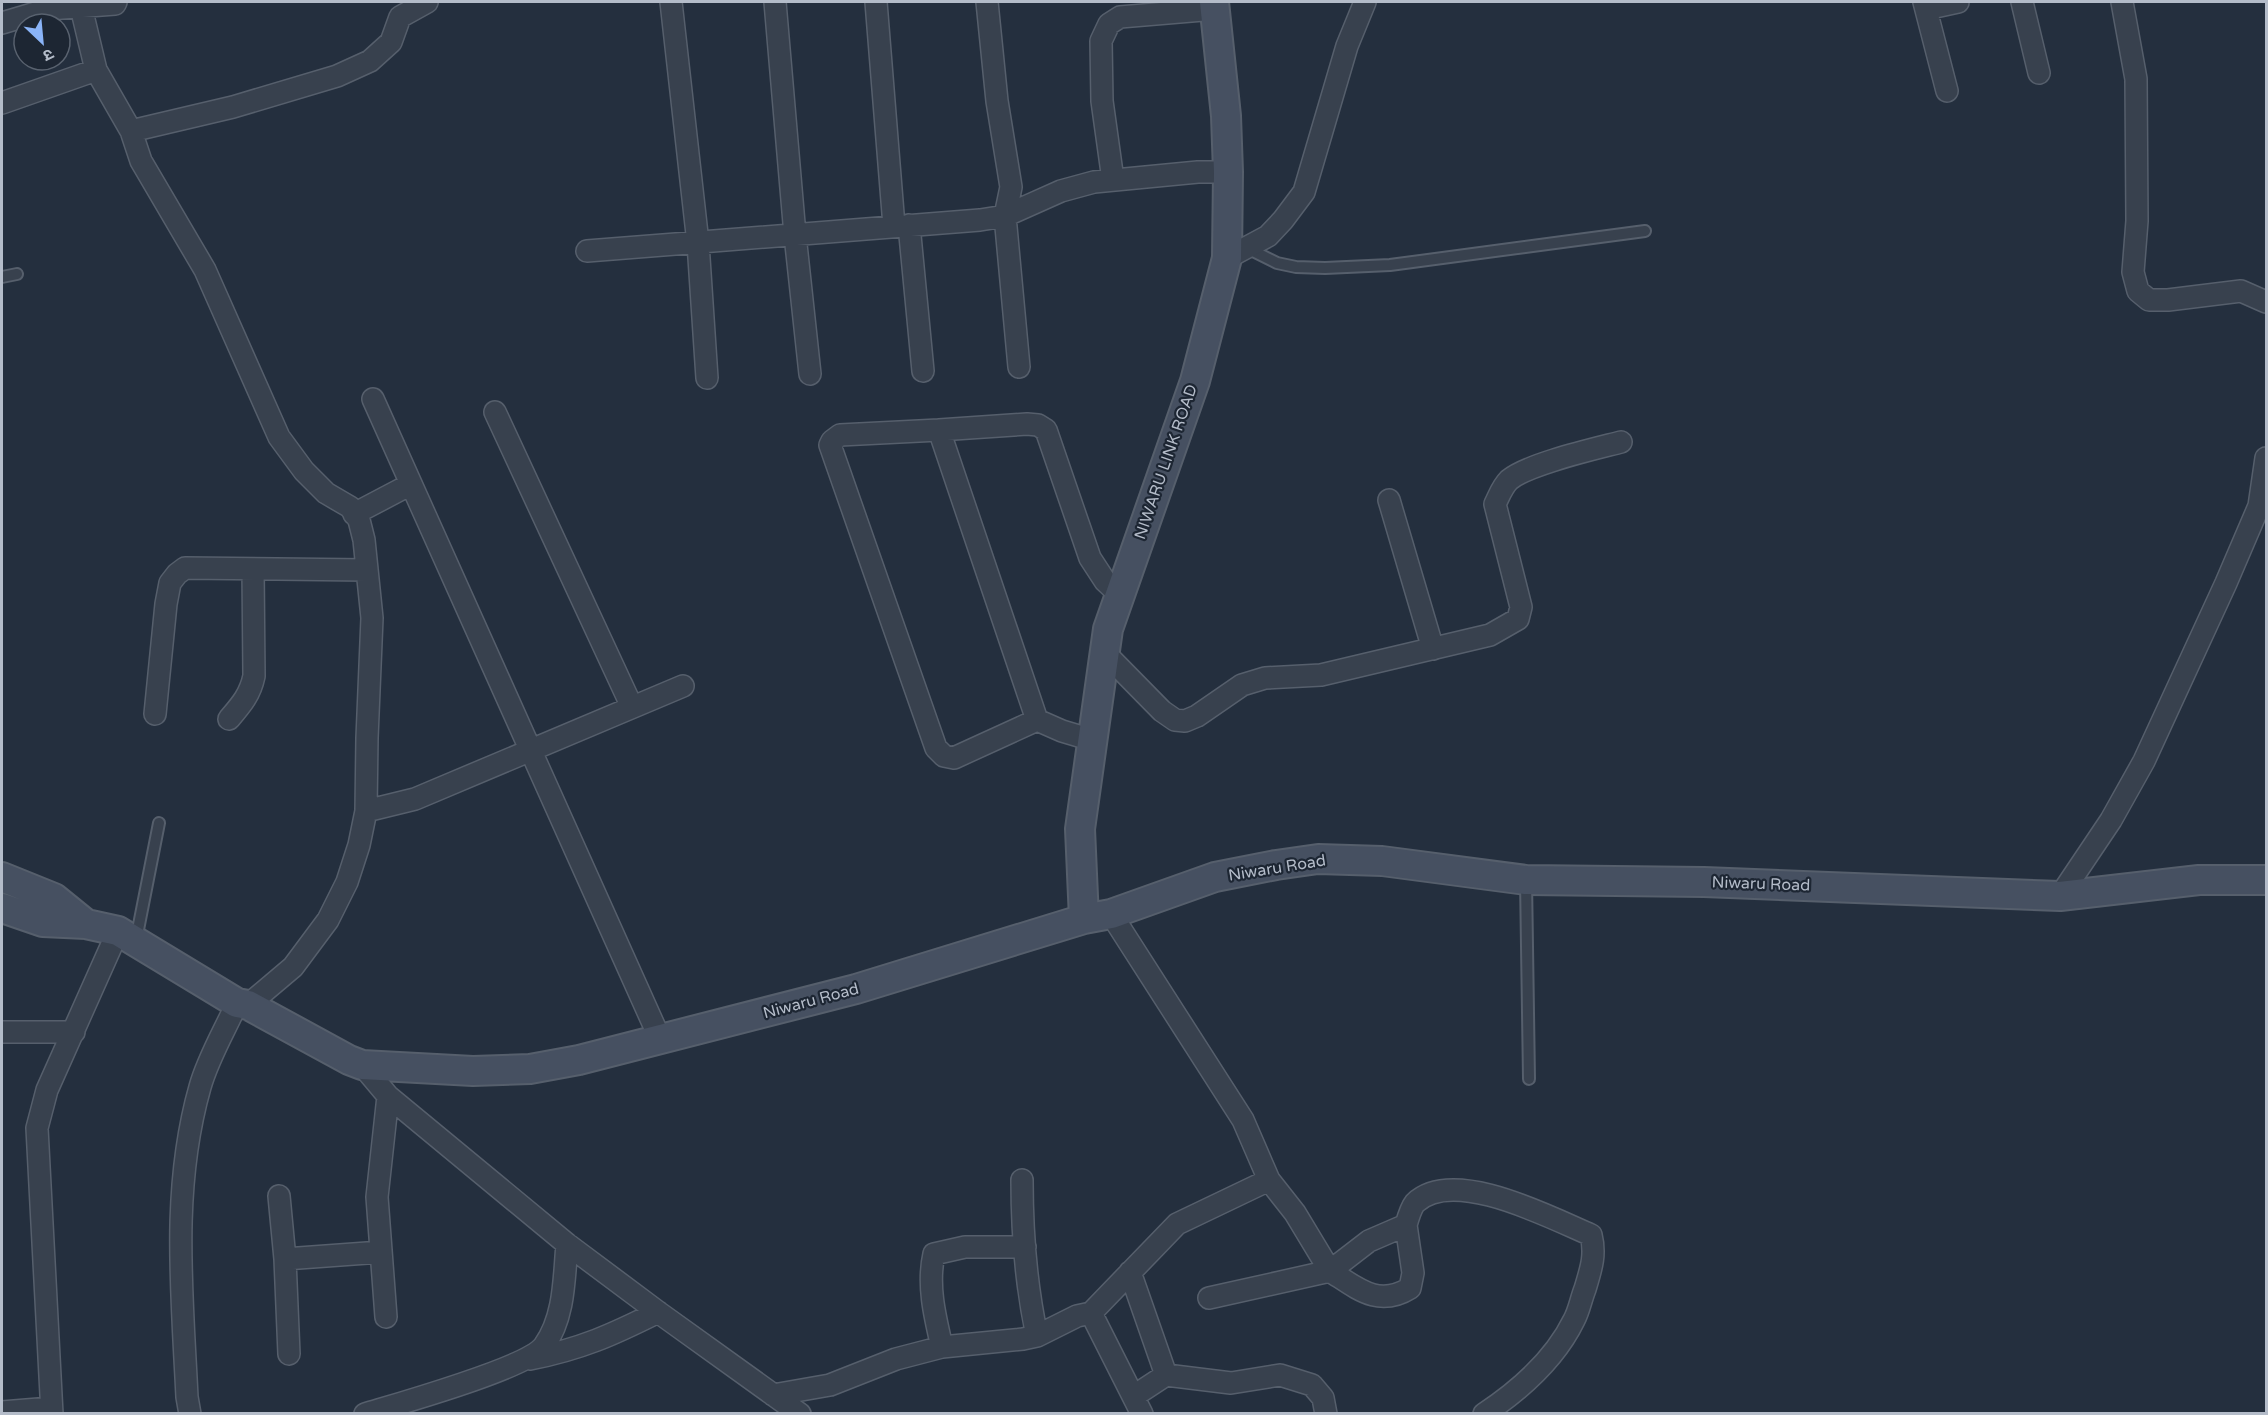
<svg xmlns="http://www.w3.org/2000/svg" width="2268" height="1415" font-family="'Varela Round','Noto Sans Devanagari',sans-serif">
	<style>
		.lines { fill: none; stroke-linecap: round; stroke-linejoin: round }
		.lane-casing { stroke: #565f6c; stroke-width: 14 }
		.street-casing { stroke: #565f6c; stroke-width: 24 }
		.secondary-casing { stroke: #565f6c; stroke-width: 32 }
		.lane { stroke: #38414e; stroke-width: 10 }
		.street { stroke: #38414e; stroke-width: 21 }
		.secondary { stroke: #465061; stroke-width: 28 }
		.labels { text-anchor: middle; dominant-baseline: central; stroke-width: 4.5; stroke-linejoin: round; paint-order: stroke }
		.street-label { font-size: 16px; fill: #b4bcc9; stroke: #1d2633 }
	</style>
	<rect width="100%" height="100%" fill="#242f3e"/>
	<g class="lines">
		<g class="lane-casing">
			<path id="lane" d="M1247,248L1277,263L1296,267L1325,268L1390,265L1645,231
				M2,277L17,274
				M1526,880L1529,1079
				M136,940L159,823"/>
		</g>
		<g class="street-casing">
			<path id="street" d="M671,2L698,243L707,378
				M775,2L795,235L810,374
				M876,2L894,226
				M987,2L997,101L1011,187L1005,216L1019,367
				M1924,2L1947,91
				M2022,2L2039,73
				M2122,2L2136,79L2137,221L2133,272L2138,291L2149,300H2168L2241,291L2266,302
				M81,7L96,70
				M1926,9L1958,2
				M2,23L49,9L115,4L116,2
				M2,103L96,70L131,131L141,161L205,270L279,437L304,471L326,493L350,507L359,520L364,540L372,618L367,738L366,811L359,845L347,882L328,920L293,967L248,1005
				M131,131L233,107L337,76L370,61L391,42L400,17L427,2
				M1113,180L1102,101L1101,41L1109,24L1120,17L1215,9
				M909,225L923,371
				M587,251L980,220L1005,216L1061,191L1094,182L1198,172H1228
				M1227,258L1268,236L1283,220L1304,192L1347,46L1365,2
				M373,399L661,1041
				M495,412L632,707
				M939,430L840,435L832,441L830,445L936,748L944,756L954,758L1037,720
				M1389,500L1433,649
				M354,514L411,484
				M1104,652L1162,711L1175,720L1185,721L1197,716L1242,685L1265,678L1321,675L1490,635L1518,619L1521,607L1495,504C1499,496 1502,487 1509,480C1528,464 1594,449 1621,442
				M155,714L166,604L170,583L177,574L185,568L367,570
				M229,719C241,705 250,695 254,676L253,569
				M1092,740L1062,731L1037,720L939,430L1027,424L1038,425L1046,430L1090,558L1105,581L1120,595
				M366,811L415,799L683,686
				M2060,896L2111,820L2144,761L2226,583L2259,506L2266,458
				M2,1032H74
				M362,1065L388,1096L567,1244C564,1277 565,1317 544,1346C527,1368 398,1404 365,1414
				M1022,1180C1022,1232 1026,1285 1037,1336
				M1269,1180L1295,1213L1330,1271L1369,1241L1406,1225C1408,1218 1411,1208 1415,1203C1453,1166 1551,1218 1591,1235C1596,1255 1591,1269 1585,1289C1581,1299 1579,1311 1574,1320C1555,1359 1520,1390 1484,1414
				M279,1196L285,1259
				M567,1244L658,1312L800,1414
				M1130,1272L1166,1375
				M1209,1298L1330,1271C1357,1288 1378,1308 1410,1288L1413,1273L1406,1225
				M1091,1313L1142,1414
				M386,1317L377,1197L388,1096
				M942,1347C935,1317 927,1285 934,1254L965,1247H1025
				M289,1354L285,1259L381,1252
				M530,1359C581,1349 612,1335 658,1312
				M773,1395L830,1385L896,1359L942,1347L1023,1339L1037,1336L1077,1316L1091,1313L1177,1224L1269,1180L1243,1120L1111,914
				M1134,1396L1166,1375L1231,1383L1280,1375L1312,1385L1323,1398L1326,1414
				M2,1412L51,1408
				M52,1414L37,1128L47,1090L118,931
				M190,1414L187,1397C182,1292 171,1189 200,1087C208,1058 225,1030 237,1003"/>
		</g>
		<g class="secondary-casing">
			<path id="secondary" d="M2,877L54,898L86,924L118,931L237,1003L248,1005L349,1060L362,1065L473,1071L530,1069L579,1060L856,989L1084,919L1111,914L1215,877L1276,865L1318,859L1382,861L1526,880L1704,882L2060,896L2199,880H2266
				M2,908L43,922L86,924
				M1084,919L1080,829L1108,629L1195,381L1227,258L1228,172L1226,116L1214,2"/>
		</g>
		<use href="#lane" class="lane"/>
		<use href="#street" class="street"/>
		<use href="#secondary" class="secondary"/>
	</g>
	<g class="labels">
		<g class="street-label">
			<text transform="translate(1166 462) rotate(-71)">NIWARU LINK ROAD</text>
			<text transform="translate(1277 868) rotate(-9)">Niwaru Road</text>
			<text transform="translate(1761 884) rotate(2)">Niwaru Road</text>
			<text transform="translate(811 1001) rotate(-15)">Niwaru Road</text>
		</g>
	</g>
	<rect width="2268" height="1415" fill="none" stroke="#b4bcc9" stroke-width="6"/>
	<g transform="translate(42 42) rotate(154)"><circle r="28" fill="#1d2633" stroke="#59626f" stroke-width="1.5"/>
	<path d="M0-4.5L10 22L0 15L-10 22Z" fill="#8ab4f8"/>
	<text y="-9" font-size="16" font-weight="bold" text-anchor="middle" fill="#b4bcc9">उ</text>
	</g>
</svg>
